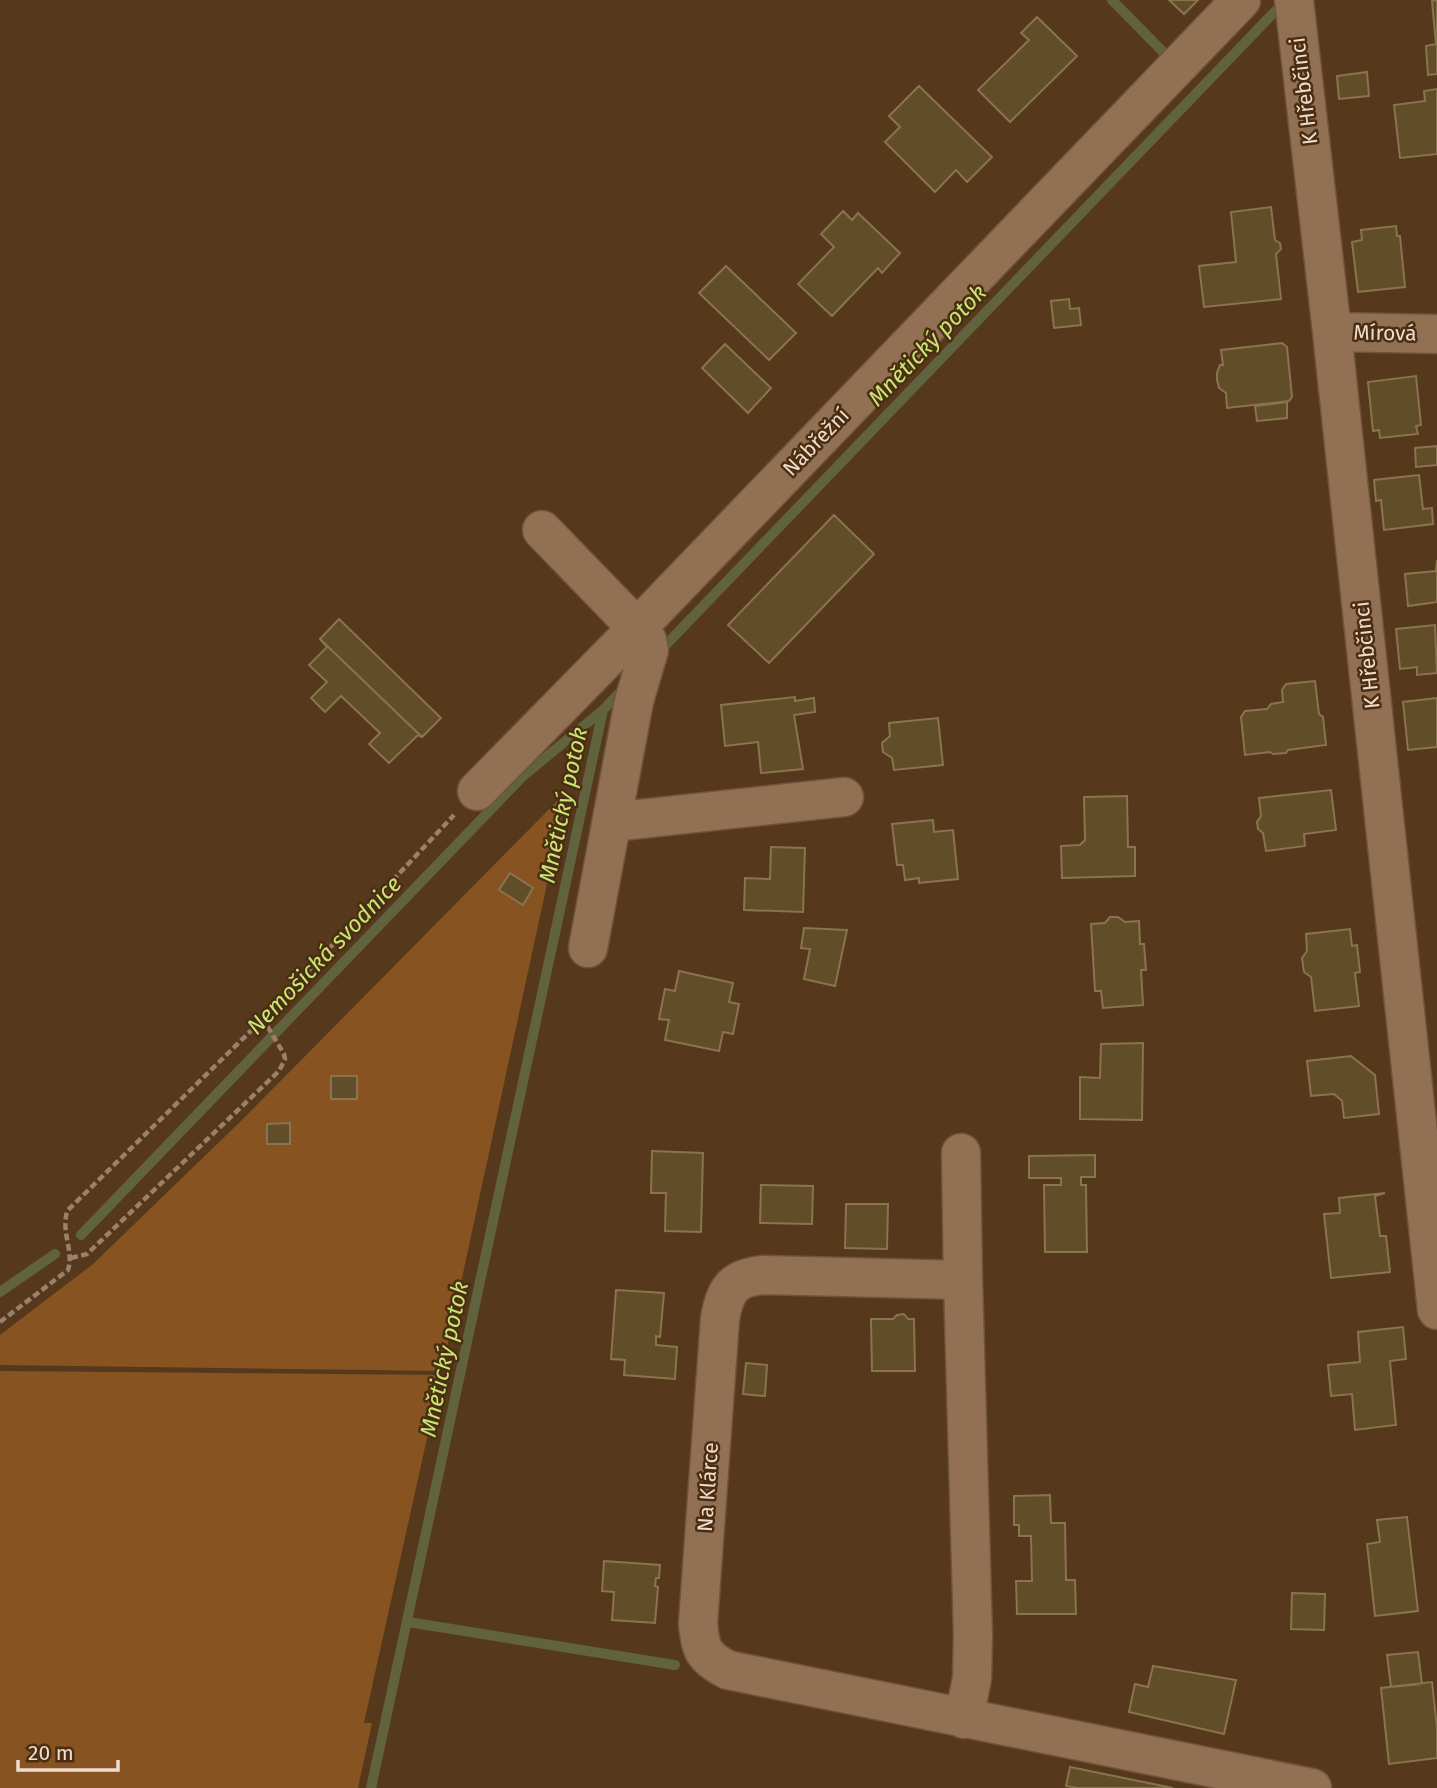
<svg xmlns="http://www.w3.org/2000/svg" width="1437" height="1788" font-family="'Fira Sans',sans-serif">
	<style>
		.green { fill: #875321 }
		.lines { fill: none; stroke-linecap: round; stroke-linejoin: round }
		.stream { stroke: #61623e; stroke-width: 10 }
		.building { fill: #614d28; stroke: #89744e; stroke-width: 2 }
		.minor-casing { stroke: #6e543b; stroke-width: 41 }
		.path { stroke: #9a816b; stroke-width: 4.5; stroke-dasharray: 7 3.5; stroke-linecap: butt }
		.minor { stroke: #927054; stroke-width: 38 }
		.labels { text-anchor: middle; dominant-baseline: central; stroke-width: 5; stroke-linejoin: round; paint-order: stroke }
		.street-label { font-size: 21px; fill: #f0dccd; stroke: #4b2e12 }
		.water-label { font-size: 23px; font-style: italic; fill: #c8e674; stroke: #4b2e12 }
	</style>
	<rect width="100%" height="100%" fill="#56381d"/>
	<path class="green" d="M567,791L442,1371L0,1365V1335L93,1264L243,1119Z
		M0,1371L441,1375L364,1723H372L358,1788H0Z"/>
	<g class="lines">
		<path class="stream" d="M1112,0L1173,62
			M659,652L1284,2
			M81,1235L522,777L603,710
			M0,1292L55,1254
			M408,1622L675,1665
			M371,1788L603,710L624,688"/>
	</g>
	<path class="building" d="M1169,0H1198L1184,14Z
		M1437,0V74L1428,75L1426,46L1436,44L1432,1Z
		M1037,17L1077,56L1010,122L978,90L1029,40L1021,33Z
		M1367,72L1369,96L1339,99L1337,76Z
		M919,86L992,157L967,182L956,170L935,192L885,142L900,127L889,116Z
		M1437,89V154L1400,158L1394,105L1425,101L1424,91Z
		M1271,207L1275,240L1280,243L1281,249L1276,254L1281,299L1204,307L1199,266L1236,262L1231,212Z
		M843,211L852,220L858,213L900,253L882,273L878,268L832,316L798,284L834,247L821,234Z
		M1396,226L1397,236H1400L1405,287L1358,292L1352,242L1362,240L1361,230Z
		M726,266L796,333L769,360L699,293Z
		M1069,299L1070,309L1079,308L1081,325L1054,328L1051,301Z
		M1282,343L1287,347L1292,397L1289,401L1227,408L1226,393L1219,388L1217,380V373L1220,365H1223L1221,350Z
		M725,344L771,388L748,413L702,368Z
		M1416,376L1421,425L1416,426L1418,434L1380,438L1379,430L1373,431L1368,382Z
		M1287,402V418L1257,421L1255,406Z
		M1437,446V465L1416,467L1415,448Z
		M1419,475L1423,509L1432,508L1433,524L1384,530L1381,500L1376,501L1374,480Z
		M834,515L874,554L769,663L728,625Z
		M1437,560V602L1408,606L1405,574L1436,571Z
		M339,619L441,718L422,737L320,639Z
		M1435,625L1437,673L1417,675V667L1400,669L1396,629Z
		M320,639L422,737L418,735L389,763L369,744L380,733L341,696L325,712L311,698L327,682L309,665L327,647Z
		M1315,681L1319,714L1323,717L1326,745L1288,750L1286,753L1273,754L1270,752L1245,755L1241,717L1245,711L1267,709L1271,704L1283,702L1282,690L1286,684Z
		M795,697V701L814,698L815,712L794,715L803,769L761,773L758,742L725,746L721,705Z
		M1437,698V747L1408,750L1403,702Z
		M938,718L943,765L894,770L892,758L883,752L882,743L890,736L889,723Z
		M1331,790L1336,830L1304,834L1305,846L1266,851L1263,833L1258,829L1257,822L1261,816L1259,798Z
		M1127,796L1128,847H1135V876L1062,878L1061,846L1080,845L1085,840L1084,797Z
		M933,820L934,832L953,830L958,879L919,883V878L905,880L903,865H897L892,824Z
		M771,847L805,848L803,912L744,910L745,878L770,879Z
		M510,873L533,888L523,905L499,890Z
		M1110,917H1118L1125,922L1139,921L1140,944H1144L1146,970H1141L1143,1005L1103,1008L1101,991H1095L1091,924L1105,923Z
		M804,928L847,930L835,986L804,979L810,949L801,948Z
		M1350,929L1352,946L1357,945L1360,972L1355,973L1359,1006L1315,1011L1311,977L1304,972L1302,958L1307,951L1306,934Z
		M679,971L733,983L729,1002L739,1004L733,1034L723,1032L719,1051L665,1040L669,1020L659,1019L665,989L675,991Z
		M1143,1043L1142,1120L1080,1119V1077L1100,1078L1101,1044Z
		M1351,1056L1375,1075L1379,1114L1344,1118L1342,1101L1334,1094L1311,1096L1307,1061Z
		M331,1076H357V1099H331Z
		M290,1123V1144H267V1124Z
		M652,1151L703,1153L701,1232L665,1231L666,1193H651Z
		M1095,1155V1177H1081V1185H1086L1087,1252H1045L1044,1185H1061V1178H1029V1156Z
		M761,1185L813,1186L812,1224L760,1223Z
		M1385,1193L1375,1196L1380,1236H1386L1390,1272L1331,1278L1324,1214L1340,1213L1339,1198Z
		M846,1204H888L887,1249L845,1248Z
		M616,1290L664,1293L660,1337L656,1336V1345L677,1347L675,1379L624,1375L625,1360L611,1359Z
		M904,1314L908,1319H914L915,1371H872L871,1319H893L897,1315Z
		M1403,1327L1406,1359L1390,1361L1396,1425L1355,1430L1352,1394L1331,1396L1328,1365L1360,1362L1358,1332Z
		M746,1363L767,1365L765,1396L743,1394Z
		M1050,1495L1051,1523H1065L1066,1580H1075L1076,1614H1017L1016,1581H1032L1031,1536H1019V1525H1014V1496Z
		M1407,1517L1418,1611L1375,1616L1367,1544L1380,1542L1377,1520Z
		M604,1561L660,1565L659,1578H656L655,1586L658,1587L655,1623L612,1620L614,1592L602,1591Z
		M1292,1593L1325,1594L1324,1630L1291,1629Z
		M1418,1652L1422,1684L1391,1687L1387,1655Z
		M1153,1666L1236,1680L1224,1734L1129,1712L1135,1684L1148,1687Z
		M1432,1682L1437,1728V1758L1389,1764L1381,1688Z
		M1070,1767L1173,1788H1078L1066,1786Z"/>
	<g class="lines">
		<g class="minor-casing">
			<path id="minor" d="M1294,0L1332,332L1437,1310
				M1332,332L1437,334
				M542,530L637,628L647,640L649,650L634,701L588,948
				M477,791L637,628L1241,0
				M612,822L844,797
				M961,1153L963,1280
				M964,1719L972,1678L973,1636L963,1280L764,1275C733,1278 725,1289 720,1319L698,1623C700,1650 704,1658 728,1670L1312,1788"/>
		</g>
		<path class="path" d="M71,1258L87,1254L279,1071L285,1059L284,1054L263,1019
			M0,1322L68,1270C74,1249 61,1235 67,1211L263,1019L454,815"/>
		<use href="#minor" class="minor"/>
	</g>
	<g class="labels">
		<g class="street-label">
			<text transform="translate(1304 91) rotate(-97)">K Hřebčinci</text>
			<text transform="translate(1385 333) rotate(1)">Mírová</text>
			<text transform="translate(816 442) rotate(-46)">Nábřežní</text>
			<text transform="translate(1367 655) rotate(-96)">K Hřebčinci</text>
			<text transform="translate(708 1487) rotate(-86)">Na Klárce</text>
		</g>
		<g class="water-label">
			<text transform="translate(927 345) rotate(-46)">Mnětický potok</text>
			<text transform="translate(563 805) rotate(-78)">Mnětický potok</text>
			<text transform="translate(324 955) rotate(-46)">Nemošická svodnice</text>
			<text transform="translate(444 1359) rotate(-78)">Mnětický potok</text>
		</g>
	</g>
	<path d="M18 1760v10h100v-10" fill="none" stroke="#f0dccd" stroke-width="3.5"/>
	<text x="28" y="1760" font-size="21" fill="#f0dccd" stroke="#4b2e12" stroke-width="5" paint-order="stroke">20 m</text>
</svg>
